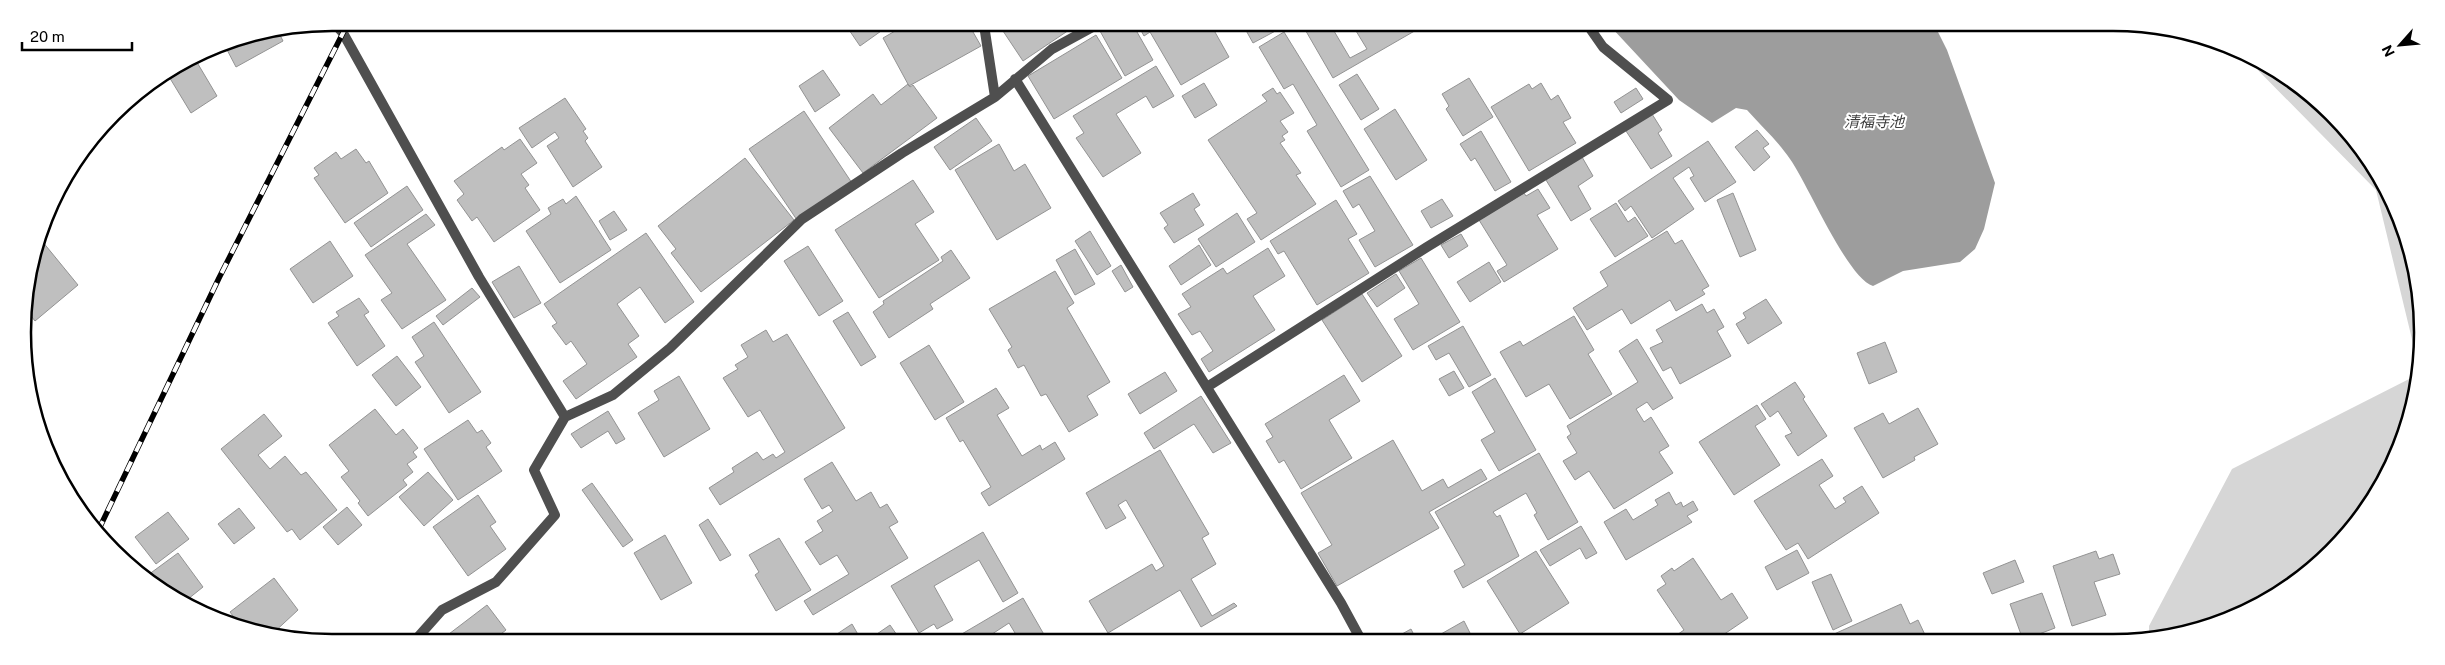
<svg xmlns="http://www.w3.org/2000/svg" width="2445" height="665" font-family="'Public Sans','Noto Sans JP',sans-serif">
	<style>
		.green { fill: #d6d6d6 }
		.water { fill: #9d9d9d }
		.building { fill: #bfbfbf; stroke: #939393 }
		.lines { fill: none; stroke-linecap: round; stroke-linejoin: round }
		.street { stroke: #4f4f4f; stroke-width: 10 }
		.rail-casing { stroke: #000; stroke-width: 5.5 }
		.rail { stroke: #fff; stroke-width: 4; stroke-dasharray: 11; stroke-linecap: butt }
		.labels { text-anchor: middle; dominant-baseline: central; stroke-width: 4; stroke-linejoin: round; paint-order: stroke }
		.water-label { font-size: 15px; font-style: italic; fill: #3e3e3e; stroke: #fff }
		.rim { fill: none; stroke: #000; stroke-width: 2.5 }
	</style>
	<rect width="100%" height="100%" fill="#fff"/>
	<path class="green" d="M2247,59L2284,75L2370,160L2416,272L2417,360L2376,190Z
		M2417,375V393L2381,487L2331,552L2249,611L2149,640V626L2232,469Z"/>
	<path class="water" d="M1611,27L1936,28L1947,50L1995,183L1984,229L1975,249L1960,262L1903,271L1873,286C1847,278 1808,184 1790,159C1778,141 1761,126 1747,110L1736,108L1712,123L1679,100Z"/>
	<path class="building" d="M845,24H891L860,46Z
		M907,24L969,25L981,46L909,86L883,38Z
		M999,25H1075V26L1023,61Z
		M1110,25H1133L1153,60L1125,76L1100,31Z
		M1138,25H1211L1229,57L1181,85L1150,32L1144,36Z
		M1243,25L1280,26L1281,28L1253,43Z
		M1303,26H1331L1350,58L1367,49L1353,26H1417L1418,29L1333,78Z
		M1284,32L1369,170L1341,187L1307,131L1317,125L1293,84L1284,89L1259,47Z
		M279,33L283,41L236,67L224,44Z
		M1096,35L1122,78L1054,119L1028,76Z
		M218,45L195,59L217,96L191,113L168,75Z
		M1156,66L1174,96L1153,108L1146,96L1116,114L1141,153L1103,177L1076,138L1084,133L1073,116Z
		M823,70L840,95L815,112L799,86Z
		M1357,74L1379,109L1361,120L1339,85Z
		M1469,78L1493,117L1463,136L1446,109L1449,106L1442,94Z
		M1204,83L1217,105L1195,118L1182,96Z
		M1541,83L1551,100L1558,95L1571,118L1563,122L1576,143L1529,171L1491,107L1529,84L1532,89Z
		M908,84L910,87L913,85L937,118L863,173L829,128L873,94L881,105Z
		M1273,88L1277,94L1280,92L1294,113L1280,121L1288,132L1282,136L1285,140L1280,143L1301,173L1296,175L1316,204L1261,240L1247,219L1257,213L1208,140L1267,101L1262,95Z
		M1636,88L1643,99L1621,113L1614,102Z
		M565,98L586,129L583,131L588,138L585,141L602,167L573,187L547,146L559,138L555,132L532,148L519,128Z
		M1395,109L1427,160L1396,180L1364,129Z
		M804,111L852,183L797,220L749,149Z
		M1652,114L1662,130L1658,133L1672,156L1651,169L1626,131Z
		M976,118L992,141L950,170L934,147Z
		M1757,130L1769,144L1763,148L1770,157L1754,171L1735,147Z
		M1481,131L1511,182L1495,191L1475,158L1471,161L1460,144Z
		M520,139L537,163L521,174L529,185L525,188L540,210L494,242L477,217L472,221L457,200L464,194L454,181L502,147L504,150Z
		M1708,141L1736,182L1705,202L1690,178L1694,176L1689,167L1673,178L1694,209L1652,238L1631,206L1625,211L1618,201Z
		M999,144L1014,171L1025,164L1051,208L997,240L955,170Z
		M356,149L366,163L369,161L388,193L345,223L314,178L319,175L314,168L336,152L341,159Z
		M1582,157L1593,176L1578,186L1591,209L1571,221L1546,180Z
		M745,158L794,220L701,292L671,253L676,249L658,226Z
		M1370,176L1413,245L1375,267L1359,240L1375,231L1359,204L1353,208L1343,191Z
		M913,180L934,212L915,224L939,260L879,298L835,230Z
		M407,186L423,210L371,247L354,223Z
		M1538,189L1550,208L1537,215L1558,249L1504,282L1497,271L1507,265L1479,220L1524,193L1526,196Z
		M1193,193L1200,205L1194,209L1204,225L1174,243L1164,228L1168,225L1160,213Z
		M1733,193L1756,250L1740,257L1717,200Z
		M576,196L611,250L560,283L526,231L551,214L548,208L563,199L566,204Z
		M1442,199L1453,216L1431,228L1421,211Z
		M1336,200L1357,234L1348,239L1369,273L1317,305L1284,251L1278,254L1270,241Z
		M1616,203L1628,222L1635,217L1648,236L1615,257L1590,219Z
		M614,211L627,230L610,240L599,221Z
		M1237,213L1255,242L1216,267L1198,239Z
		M426,214L435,225L407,244L446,300L402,329L381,300L392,293L365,255Z
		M1090,231L1111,266L1097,275L1075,241Z
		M1667,231L1675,244L1682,240L1709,286L1702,290L1705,294L1676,311L1670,300L1631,324L1622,309L1587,330L1573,308L1608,286L1600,272Z
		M646,233L694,302L665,323L640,287L617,304L639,336L628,344L637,357L576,399L563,381L587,364L571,341L566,345L552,326L557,323L544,304Z
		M1461,234L1468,246L1449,258L1441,245Z
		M42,241L78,285L35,321L24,307Z
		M330,241L353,276L313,303L290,269Z
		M1199,245L1211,265L1181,285L1169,266Z
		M808,246L843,301L819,316L784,261Z
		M1268,248L1285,276L1253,296L1275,330L1209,372L1201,359L1213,351L1200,331L1192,335L1178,314L1191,307L1182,294L1223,268L1227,274Z
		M1075,249L1095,284L1075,295L1056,260Z
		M951,250L970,278L930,304L933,309L889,338L873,312L884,304L883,301L943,261L941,257Z
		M1421,258L1460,322L1413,350L1394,319L1419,304L1399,271Z
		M1489,262L1501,282L1470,302L1457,282Z
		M1121,265L1133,287L1125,292L1112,271Z
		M519,266L541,303L514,318L492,282Z
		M1055,271L1074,303L1067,308L1110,382L1087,396L1098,415L1069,432L1046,394L1041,396L1024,365L1018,368L1008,350L1012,347L989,309Z
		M1396,274L1405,288L1377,307L1367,293Z
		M472,288L480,297L443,325L436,316Z
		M1362,294L1402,356L1362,382L1322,320Z
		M359,298L369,312L364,315L385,346L357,366L328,323L339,316L336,312Z
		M1766,299L1782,323L1748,344L1736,324L1746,318L1743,313Z
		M1702,304L1707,313L1714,309L1724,327L1717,331L1731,356L1680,384L1671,367L1663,371L1650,348L1663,342L1656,330Z
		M848,312L876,357L861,366L833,321Z
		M1574,316L1594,350L1588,354L1612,394L1570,419L1549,384L1526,397L1500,352L1520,341L1523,346Z
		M434,322L481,392L449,413L415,362L424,356L412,337Z
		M1463,326L1491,375L1469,387L1449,353L1436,360L1428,346Z
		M766,330L773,342L787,334L845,428L720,505L709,488L734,472L732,468L757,452L763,460L773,454L776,458L785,452L760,410L748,417L723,378L738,369L735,365L748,357L741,345Z
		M1637,339L1673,398L1653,410L1647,402L1636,409L1644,422L1651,417L1669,446L1659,452L1673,473L1614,509L1589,471L1575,480L1563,461L1577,453L1567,437L1571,434L1567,426L1638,382L1619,351Z
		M1885,342L1897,372L1869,384L1857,353Z
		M929,345L964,402L935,420L900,363Z
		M397,356L421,387L396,406L372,375Z
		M1454,371L1464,388L1449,396L1439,379Z
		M1165,372L1177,391L1140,414L1128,394Z
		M1344,375L1360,401L1329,420L1352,458L1301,489L1284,460L1279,463L1266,441L1273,437L1265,424Z
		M679,376L710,429L664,457L638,413L659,400L654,391Z
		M1495,378L1536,450L1499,471L1481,440L1495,432L1472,392Z
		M1795,382L1805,397L1803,399L1827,436L1798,456L1785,436L1792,433L1778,411L1770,417L1761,404Z
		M996,388L1009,408L997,415L1022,456L1040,445L1042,450L1055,442L1065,459L989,506L981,493L991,487L963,440L960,442L946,418Z
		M1201,396L1231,443L1213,453L1194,424L1154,449L1144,433Z
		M1757,405L1766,419L1755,426L1780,465L1734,495L1699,442Z
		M1918,408L1938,444L1914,457L1915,460L1883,478L1854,428L1883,413L1889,424Z
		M375,409L396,435L403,429L418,448L413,452L417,457L407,464L413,472L403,480L407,485L368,516L358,503L360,501L341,477L349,471L329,445Z
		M608,411L625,439L616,444L608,431L581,448L571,434Z
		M264,414L282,436L258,455L270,469L285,456L301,475L306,472L337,510L300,540L292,529L287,532L221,449Z
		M468,420L477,433L482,430L491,443L486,447L502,471L458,500L424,449Z
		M1393,440L1422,491L1443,479L1448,488L1481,469L1487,479L1429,512L1439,528L1337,586L1318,553L1332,545L1301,493Z
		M1160,450L1209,534L1202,538L1216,564L1191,579L1212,616L1234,603L1237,606L1201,627L1180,590L1108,633L1089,601L1152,564L1156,571L1164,566L1126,500L1118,505L1126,518L1106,529L1086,493Z
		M1539,453L1578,522L1548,540L1534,515L1537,513L1526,493L1493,512L1497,517L1500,515L1519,556L1463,588L1454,571L1465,565L1435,512Z
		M1822,459L1833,476L1819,485L1835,509L1846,502L1843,498L1862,486L1879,513L1808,559L1798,543L1786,550L1754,501Z
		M832,462L856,501L871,492L880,508L887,504L898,522L889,527L908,558L813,615L804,601L849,574L837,555L820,565L805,542L823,531L817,521L833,511L829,505L822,509L804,479Z
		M428,472L453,500L424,526L399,497Z
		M592,483L633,540L623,547L582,490Z
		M1669,492L1676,505L1681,502L1683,507L1693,501L1698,510L1687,516L1692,522L1626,560L1604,522L1626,509L1633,520L1658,505L1655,500Z
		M478,495L496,522L490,526L506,549L468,576L433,527Z
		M347,507L362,525L338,545L323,527Z
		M239,508L255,528L234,544L218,524Z
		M168,512L189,539L156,564L135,537Z
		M708,519L731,555L720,561L699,525Z
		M1581,526L1597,553L1586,559L1580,548L1550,566L1540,550Z
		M983,532L1018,593L1003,602L979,560L934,586L953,620L937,629L934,624L919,633L891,586Z
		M665,535L692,583L661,600L634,553Z
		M779,538L811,590L776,611L755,575L759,572L749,555Z
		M1797,550L1809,573L1777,590L1765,567Z
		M1536,551L1569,603L1520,634L1487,581Z
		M2096,551L2099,559L2113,554L2120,574L2094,582L2106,615L2072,626L2053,566Z
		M178,553L203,587L183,603L177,601L148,575Z
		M1693,558L1721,600L1732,593L1748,618L1717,639H1671L1684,630L1657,590L1666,584L1661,576L1672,568L1674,571Z
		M2015,560L2024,582L1992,594L1983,573Z
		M1831,574L1852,621L1833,630L1812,582Z
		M274,578L298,610L270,636L267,633L239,624L230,612Z
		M2042,593L2055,628L2023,640L2010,604Z
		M1023,598L1046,638H1018L1009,623L986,638H955Z
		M1901,604L1910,624L1918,620L1927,639H1823Z
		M487,605L506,630L497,637H445Z
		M1464,621L1473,639H1435L1434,638Z
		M852,624L860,638H831Z
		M890,625L899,638H875L874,636Z
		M1411,629L1416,639H1393Z
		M1503,634L1505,639H1493Z"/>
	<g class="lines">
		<path class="street" d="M334,23L343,33L479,277L565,417
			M984,25L995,97
			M1015,79L1341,603L1360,638
			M1207,387L1427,247L1668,100L1603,47L1589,27
			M418,637L442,610L496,582L555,515L534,470L565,417L613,395L670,348L802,219L902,153L995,97L1052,49L1096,25"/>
		<g class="rail-casing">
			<path id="rail" d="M98,531L219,278L348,23"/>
		</g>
		<use href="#rail" class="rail"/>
	</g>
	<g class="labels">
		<g class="water-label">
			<text x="1874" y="121">清福寺池</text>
		</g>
	</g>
	<path d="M0 0H2445V665H0ZM332 31H2113A301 301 0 0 1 2414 332V333A301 301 0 0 1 2113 634H332A301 301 0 0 1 31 333V332A301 301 0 0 1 332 31Z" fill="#fff" fill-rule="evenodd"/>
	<path class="rim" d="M332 31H2113A301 301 0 0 1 2414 332V333A301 301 0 0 1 2113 634H332A301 301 0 0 1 31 333V332A301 301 0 0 1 332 31Z"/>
	<g transform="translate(2400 45) rotate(243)" stroke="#ffffff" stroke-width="4" paint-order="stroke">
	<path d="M0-4L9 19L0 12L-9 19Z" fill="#000000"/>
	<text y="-8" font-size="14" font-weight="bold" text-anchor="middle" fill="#000000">N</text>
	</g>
	<path d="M22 42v8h110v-8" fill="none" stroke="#000000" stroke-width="2.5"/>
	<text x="30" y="42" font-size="15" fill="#000000" stroke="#ffffff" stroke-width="4" paint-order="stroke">20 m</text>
</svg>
